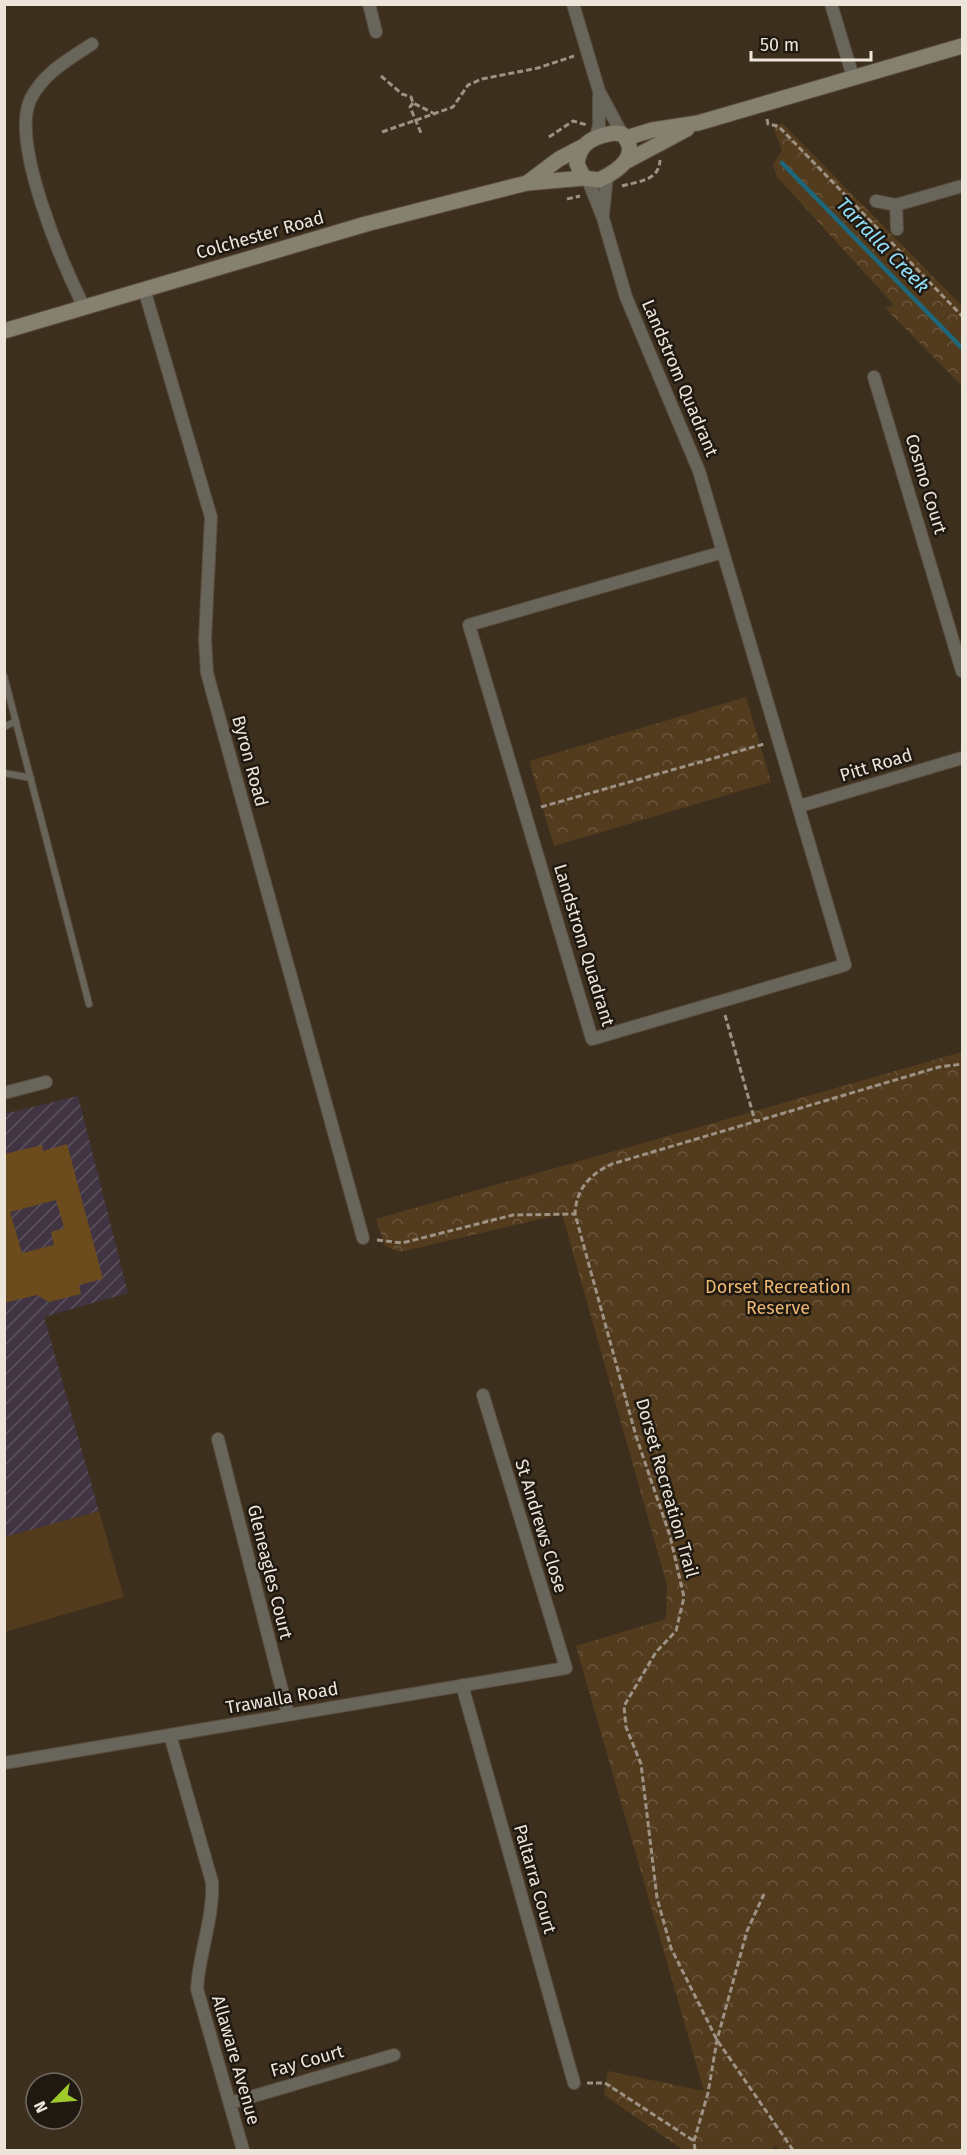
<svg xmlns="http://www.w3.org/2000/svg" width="967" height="2155" font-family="'Fira Sans',sans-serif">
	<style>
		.industrial { fill: url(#industrial-furrows) }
		.park { fill: url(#park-crowns) }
		.garden { fill: #533b1d }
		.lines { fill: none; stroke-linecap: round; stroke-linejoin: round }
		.stream { stroke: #1e667a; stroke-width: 4.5 }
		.building { fill: #6c4b1d; fill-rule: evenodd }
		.lane-casing { stroke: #594c3c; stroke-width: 8 }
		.street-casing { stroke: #594c3c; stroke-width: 14 }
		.secondary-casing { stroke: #594c3c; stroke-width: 17 }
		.path { stroke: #9d9284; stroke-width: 3; stroke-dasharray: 6 3; stroke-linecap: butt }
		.lane { stroke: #68655b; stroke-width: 6 }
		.street { stroke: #68655b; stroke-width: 12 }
		.secondary { stroke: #868071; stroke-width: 15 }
		.labels { text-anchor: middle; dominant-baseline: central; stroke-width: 5; stroke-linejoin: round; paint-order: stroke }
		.street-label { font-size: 18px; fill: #eee5da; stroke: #1f1911 }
		.park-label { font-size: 18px; fill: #ecb673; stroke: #1f1911 }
		.water-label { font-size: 20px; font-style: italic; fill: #90def8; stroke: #1f1911 }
	</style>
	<defs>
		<pattern id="industrial-furrows" width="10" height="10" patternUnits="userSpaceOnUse" patternTransform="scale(1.5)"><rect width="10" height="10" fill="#413543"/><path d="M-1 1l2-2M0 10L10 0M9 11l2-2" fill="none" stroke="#5d525e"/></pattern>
		<pattern id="park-crowns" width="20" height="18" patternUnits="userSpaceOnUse" patternTransform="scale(1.5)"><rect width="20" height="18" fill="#533b1d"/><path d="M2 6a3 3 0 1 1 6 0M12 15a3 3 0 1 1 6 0" fill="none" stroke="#6c573d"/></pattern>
	</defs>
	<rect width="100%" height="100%" fill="#3d2f1e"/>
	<path class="industrial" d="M78,1096L128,1293L44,1317L99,1511L5,1537L4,1114Z"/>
	<path class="park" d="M782,123L962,306V386L885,308L894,305L777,177L773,165L782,150L773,127Z
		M746,697L771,782L554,846L529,761Z
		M962,1052V2150H778L776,2145L771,2150H683L604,2095L608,2071L704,2091L576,1646L666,1619L667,1585L562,1214L400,1252L385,1246L376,1219Z"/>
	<path class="garden" d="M99,1511L124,1597L5,1632V1537Z"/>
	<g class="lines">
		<path class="stream" d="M782,163L962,348"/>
	</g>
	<path class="building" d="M67,1144L103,1279L79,1285L81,1294L49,1302L37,1295L4,1303V1154L42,1145L43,1151ZM56,1200L64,1228L51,1232L54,1245L22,1253L10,1212Z"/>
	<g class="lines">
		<g class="lane-casing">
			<path id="lane" d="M4,676L89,1004
				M4,727L16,721
				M4,773L31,778"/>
		</g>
		<g class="street-casing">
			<path id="street" d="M369,4L376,32
				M573,4L599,91L622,134
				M831,4L853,77
				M596,137L599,125V96
				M588,180L603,218L626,297L699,471L845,965L592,1039L469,625L723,552
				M876,201L896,205L897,229
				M896,205L962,186
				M603,214L607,176
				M144,289L211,517L205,639L207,673L363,1238
				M84,307C63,265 9,141 31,98C45,72 69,59 92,44
				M874,377L962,671
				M800,806L962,758
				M4,1093L46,1082
				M218,1439L288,1714
				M462,1685L574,2083
				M170,1735L212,1882C214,1917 199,1953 197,1989L243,2150
				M4,1763L566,1668L483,1395
				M230,2103L394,2055"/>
		</g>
		<g class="secondary-casing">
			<path id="secondary" d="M614,133L622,134C642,155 618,171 599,180L584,178L577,164C579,143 594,136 614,133Z
				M626,138L652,130L698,123L962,46
				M627,161L687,129
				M527,183L559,159L582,147
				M4,331L366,224L527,183L584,178"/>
		</g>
		<path class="path" d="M381,76L402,94L411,97L413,103L437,115
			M413,103L410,107L421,133
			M767,119L768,124L778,126L786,134L884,235
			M382,132L453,107L468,85L482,79L538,68L574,56
			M549,137L573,121L587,125
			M622,186C639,181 659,181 660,160
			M567,199L580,196
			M891,242L962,316
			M541,807L764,744
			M725,1015L755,1121
			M377,1240L402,1243L513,1215L575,1214
			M587,2083H605L694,2141
			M695,2150L694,2141L708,2093L717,2040L747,1931L764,1894
			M793,2150L717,2040L671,1948L657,1898L641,1764L626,1727L624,1706L656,1652L676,1631L684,1597L670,1536L636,1436L575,1214C576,1189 590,1174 612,1164L939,1067L962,1064"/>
		<use href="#lane" class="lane"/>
		<use href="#street" class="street"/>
		<use href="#secondary" class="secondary"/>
	</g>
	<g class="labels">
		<g class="street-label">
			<text transform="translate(260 235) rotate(-16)">Colchester Road</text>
			<text transform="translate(680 378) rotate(67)">Landstrom Quadrant</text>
			<text transform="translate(926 484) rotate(73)">Cosmo Court</text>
			<text transform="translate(250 761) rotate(75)">Byron Road</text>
			<text transform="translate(876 765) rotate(-17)">Pitt Road</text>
			<text transform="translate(584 945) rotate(73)">Landstrom Quadrant</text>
			<text transform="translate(667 1488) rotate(74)">Dorset Recreation Trail</text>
			<text transform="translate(541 1526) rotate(73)">St Andrews Close</text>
			<text transform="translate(270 1572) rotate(76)">Gleneagles Court</text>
			<text transform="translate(282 1698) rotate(-10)">Trawalla Road</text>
			<text transform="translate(535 1879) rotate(74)">Paltarra Court</text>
			<text transform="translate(236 2060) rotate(74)">Allaware Avenue</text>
			<text transform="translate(307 2061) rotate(-16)">Fay Court</text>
		</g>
		<g class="park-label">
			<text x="778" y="1287">Dorset Recreation<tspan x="778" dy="21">Reserve</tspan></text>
		</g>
		<g class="water-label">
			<text transform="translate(883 245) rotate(46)">Tarralla Creek</text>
		</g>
	</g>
	<rect width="967" height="2155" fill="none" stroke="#eee5da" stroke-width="12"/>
	<g transform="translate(54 2101) rotate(245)"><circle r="28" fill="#1f1911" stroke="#726b61" stroke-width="1.5"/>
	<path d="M0-4.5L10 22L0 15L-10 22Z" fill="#a0c92b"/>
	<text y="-9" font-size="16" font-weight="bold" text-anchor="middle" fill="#eee5da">N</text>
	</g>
	<path d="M751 51v9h120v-9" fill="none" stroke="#eee5da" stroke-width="3"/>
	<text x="760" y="51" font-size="18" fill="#eee5da" stroke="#1f1911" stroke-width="4.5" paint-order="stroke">50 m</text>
</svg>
